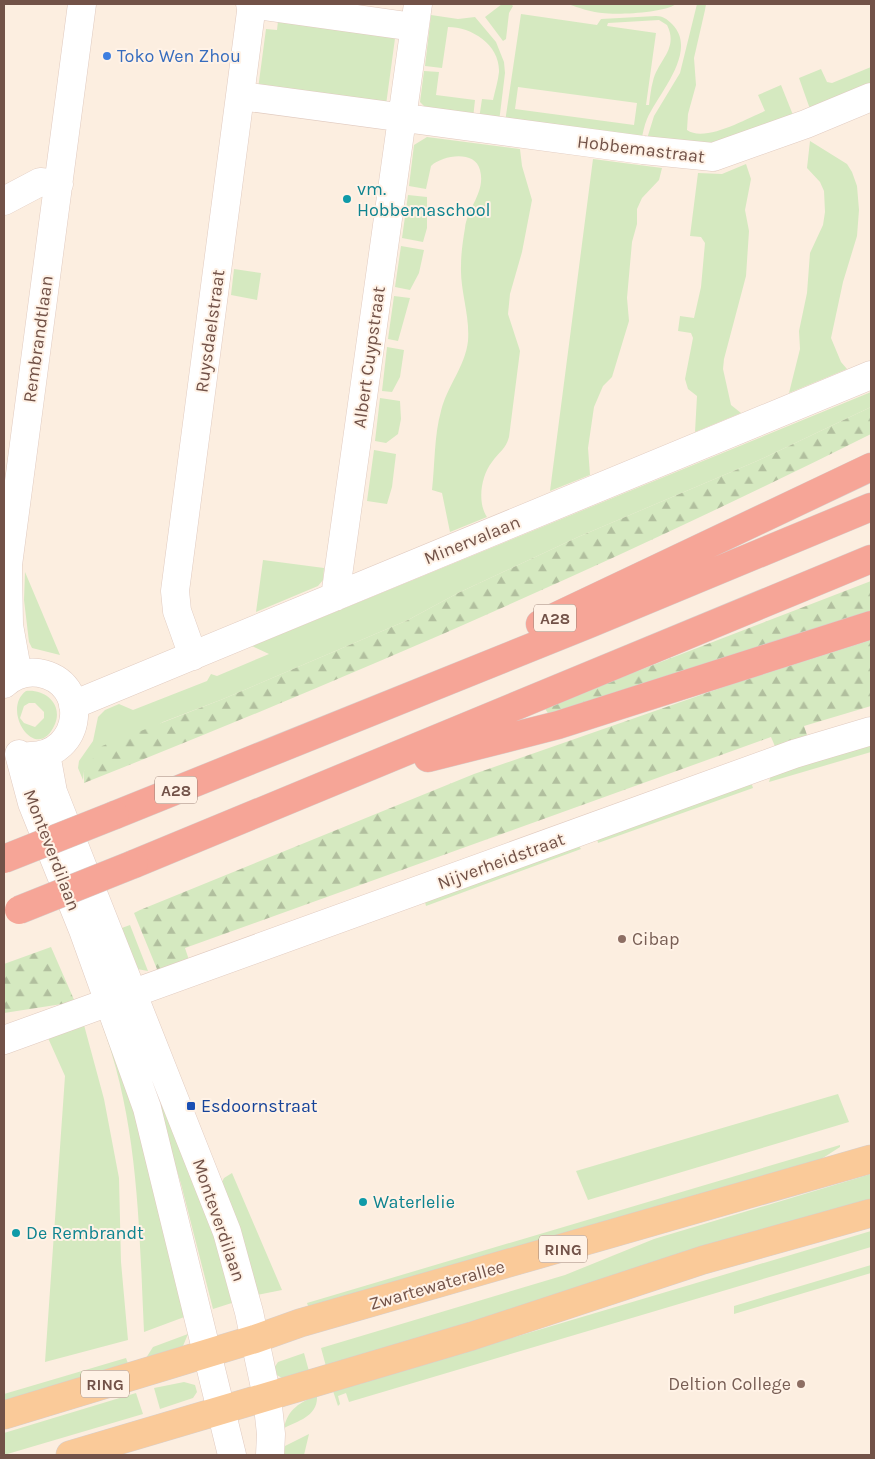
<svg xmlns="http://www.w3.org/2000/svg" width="875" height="1459" font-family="Karla,sans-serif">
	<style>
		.green { fill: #d5e9c0; fill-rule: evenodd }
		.forest { fill: url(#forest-firs) }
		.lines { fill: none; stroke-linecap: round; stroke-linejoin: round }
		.minor-casing { stroke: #e1cbc0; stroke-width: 29 }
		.major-casing { stroke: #d8cfcc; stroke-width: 29 }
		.highway-casing { stroke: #d8cfcc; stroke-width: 29 }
		.minor { stroke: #fff; stroke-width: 28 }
		.major { stroke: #faca99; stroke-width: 28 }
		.highway { stroke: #f6a597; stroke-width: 28 }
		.highway-bridge-casing { stroke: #d8cfcc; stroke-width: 29; stroke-linecap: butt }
		.highway-bridge { stroke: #f6a597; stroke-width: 28 }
		.shop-dot { fill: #3f7fe0; stroke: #fff2e6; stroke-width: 2 }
		.culture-dot { fill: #0f9aa8; stroke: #fff2e6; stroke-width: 2 }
		.education-dot { fill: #8d6e63; stroke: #fff2e6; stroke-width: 2 }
		.transit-dot { fill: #1a4fb4; stroke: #fff2e6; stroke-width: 2 }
		.labels { text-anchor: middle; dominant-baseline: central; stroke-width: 4; stroke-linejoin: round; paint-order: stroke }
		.shield { fill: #fff2e6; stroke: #9c8277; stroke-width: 1 }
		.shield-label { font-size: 16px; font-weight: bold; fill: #725248 }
		.shop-label { font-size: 18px; fill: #366cbe; stroke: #fff2e6; text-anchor: start }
		.street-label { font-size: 18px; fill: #725248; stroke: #fff2e6 }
		.culture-label { font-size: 18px; fill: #0d838f; stroke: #fff2e6; text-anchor: start }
		.education-label { font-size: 18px; fill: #785e54; stroke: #fff2e6; text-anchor: start }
		.transit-label { font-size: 18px; fill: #164399; stroke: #fff2e6; text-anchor: start }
	</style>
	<defs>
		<pattern id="forest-firs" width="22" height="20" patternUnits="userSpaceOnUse" patternTransform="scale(1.25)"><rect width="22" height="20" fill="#d5e9c0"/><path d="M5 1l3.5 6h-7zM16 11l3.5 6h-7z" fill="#b1bf9e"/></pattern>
	</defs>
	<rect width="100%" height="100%" fill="#fceee0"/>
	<path class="green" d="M502,4H511L513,6L509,13L506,39L503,41L485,17Z
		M568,4H676C664,13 618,15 602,13C591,12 579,8 568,4Z
		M697,4H706L705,10L694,58L696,85L688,114L687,130C705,143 747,118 765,111L758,95L781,85L793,115L724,147L646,142L654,116L680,73Z
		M521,14L597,25L601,19L656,16C663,16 667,19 672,24C699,51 658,94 647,119C644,126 643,133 641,141L505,122ZM659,20L667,25C679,49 658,60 653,81C651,88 650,97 649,105H646L656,33L607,26L608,23ZM518,87L637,103L634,125L515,109Z
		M431,15L458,19L475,17L496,42L504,62L505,73L499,122L479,119L482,99L493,100C495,91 498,81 499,72C500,45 472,27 448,27L442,68L425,66Z
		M278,21L396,31L386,105L258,89L266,29L277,30Z
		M871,67V87L810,109L799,78L821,69L827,82L832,83Z
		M424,71L439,72L436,95L475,100L473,118L427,109L420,102Z
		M427,137L520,149L522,166L532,200L522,252L510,294L508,314L520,351L509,437C506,449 499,452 492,462C481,476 477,502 487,517L450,532L442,493L432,490C435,464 434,436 441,411C447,386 465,367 468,341C470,315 460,291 461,266C461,253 463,240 465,228C467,208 486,192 480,170C475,150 443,155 431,166L426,189L409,186L414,145Z
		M810,141L847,164L852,172L857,186L859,210L857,236L843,282L831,338L841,362L847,369L789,393L800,349L799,331L807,293L810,253L823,225L825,212L824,191L820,182L807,168Z
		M593,159L662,168L659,180L642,198L637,209V224L632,242L627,298L629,321L612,377L603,386L594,407L588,448L590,475L550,491Z
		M746,164L751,179L745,210L749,231L746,276L724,359L723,369L731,405L741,413L695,432L697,396L688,389L685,379L693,338L691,333L678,331L680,316L694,318L701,287L705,243L701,237L690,236L698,173L722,174Z
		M408,195L427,197V228L423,242L402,238Z
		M401,246L424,250L419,273L410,290L395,287Z
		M234,269L261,273L257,300L231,295Z
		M394,296L410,298L398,341L388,339Z
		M387,347L404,350L400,377L392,392L382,391Z
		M871,392V407L757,461L578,537L458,593L408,620L223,699L163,722L84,771L83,780L78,768L79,761L93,741L98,717L105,710L119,704L133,710L207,681L211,674L217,676L269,654L252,646Z
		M380,398L400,401L401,419L398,434L386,443L375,441Z
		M374,450L396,454L392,487L387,504L367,501Z
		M263,560L324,568L323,580L318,586L256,612Z
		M25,572L60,655L32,648L29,642L24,600Z
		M26,691C45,689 63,704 55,724C37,766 0,710 26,691ZM29,703H35L44,712V718L35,727L24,723L20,718L24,706Z
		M871,738V752L769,782L771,775Z
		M742,781L752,785L753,788L598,843L597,838Z
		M579,846L581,849L426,906L425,902L429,894Z
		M130,925L148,971L137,969L119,929Z
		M129,1012L180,1137L238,1301L213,1309L181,1184Z
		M101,1022L110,1023L142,1108L187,1316L144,1332C139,1227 139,1122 101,1022Z
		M84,1025L104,1099L119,1178L121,1262L128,1340L45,1362L65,1076L48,1038Z
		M838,1094L849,1122L588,1200L576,1171Z
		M840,1145V1147L801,1172L310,1311L307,1303Z
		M232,1173L282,1290L257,1295L221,1184L224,1178Z
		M871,1174V1207L327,1370L321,1348L565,1275L654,1239Z
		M871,1231V1247L349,1402L346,1393L338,1396L340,1404L338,1406L333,1391Z
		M871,1265V1273L734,1314V1306Z
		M188,1334L183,1346L146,1358L153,1347Z
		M304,1353L310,1375L282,1378L275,1374L274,1368L278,1362Z
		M126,1358L131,1372L4,1406V1394Z
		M184,1382L195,1385L197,1392L193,1398L160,1409L154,1388Z
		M136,1393L143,1414L4,1455V1433Z
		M317,1396C318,1416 298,1421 284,1428C288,1409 300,1402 317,1396Z
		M309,1434L304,1455H283V1447Z"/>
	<path class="forest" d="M871,407V434C615,562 349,678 84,783V771L102,746L223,699L408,620L458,593L578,537L757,461Z
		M871,581V614L551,718L544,707Z
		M871,640V706L804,726L809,741L777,751L771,737L185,948L190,963L159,974L134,913L140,910L474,774L738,682Z
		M51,947L75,1002L4,1013V964Z"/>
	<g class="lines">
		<g class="minor-casing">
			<path id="minor" d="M250,4L414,27
				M241,96L643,150L713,157L806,124L871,97
				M4,201L40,182L59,184
				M335,597L418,4
				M193,656L177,611L175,591L252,4
				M18,675L9,625L8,565L82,4
				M4,684C14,675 26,671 39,673C91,682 83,756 30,756
				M73,705L871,375
				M19,754L32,803L83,930L147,1108L232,1455
				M46,754L53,792L227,1232L249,1312L267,1397L271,1434L270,1455
				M4,1040L794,754L871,731"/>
		</g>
		<g class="major-casing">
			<path id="major" d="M4,1415L255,1339L300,1323L871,1159
				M70,1455L472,1336L703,1260L871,1213"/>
		</g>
		<g class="highway-casing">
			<path id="highway" d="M540,624L871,467
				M428,758L558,725L871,625
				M115,815L589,624L871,507
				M134,864L871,559"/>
		</g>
		<use href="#minor" class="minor"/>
		<use href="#major" class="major"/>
		<use href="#highway" class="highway"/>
		<g class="highway-bridge-casing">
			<path id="highway-bridge" d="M4,859L115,815
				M19,910L134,864"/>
		</g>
		<use href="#highway-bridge" class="highway-bridge"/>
	</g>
	<circle class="shop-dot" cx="107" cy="56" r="5"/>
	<g class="culture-dot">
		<circle cx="347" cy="199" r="5"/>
		<circle cx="363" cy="1202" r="5"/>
		<circle cx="16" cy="1233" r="5"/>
	</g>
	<g class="education-dot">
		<circle cx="622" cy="939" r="5"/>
		<circle cx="801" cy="1384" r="5"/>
	</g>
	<rect class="transit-dot" x="186" y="1101" width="10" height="10" rx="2.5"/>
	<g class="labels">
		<g class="shield">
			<rect x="534" y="604.5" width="42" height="27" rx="4"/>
			<rect x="155" y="776.5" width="42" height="27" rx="4"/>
			<rect x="539" y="1235.5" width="48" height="27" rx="4"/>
			<rect x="81" y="1370.5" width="48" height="27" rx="4"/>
		</g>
		<g class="shield-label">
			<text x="555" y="618">A28</text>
			<text x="176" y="790">A28</text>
			<text x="563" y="1249">RING</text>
			<text x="105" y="1384">RING</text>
		</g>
		<g class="shop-label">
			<text x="117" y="56">Toko Wen Zhou</text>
		</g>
		<g class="street-label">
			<text transform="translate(641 149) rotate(7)">Hobbemastraat</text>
			<text transform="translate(210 331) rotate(-82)">Ruysdaelstraat</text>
			<text transform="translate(38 339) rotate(-82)">Rembrandtlaan</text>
			<text transform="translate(369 357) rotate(-82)">Albert Cuypstraat</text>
			<text transform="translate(472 540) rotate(-22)">Minervalaan</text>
			<text transform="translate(52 850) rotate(69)">Monteverdilaan</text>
			<text transform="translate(501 861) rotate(-20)">Nijverheidstraat</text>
			<text transform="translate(219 1220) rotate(71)">Monteverdilaan</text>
			<text transform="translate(437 1285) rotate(-16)">Zwartewaterallee</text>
		</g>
		<g class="culture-label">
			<text x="357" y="189">vm.<tspan x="357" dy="21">Hobbemaschool</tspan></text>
			<text x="373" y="1202">Waterlelie</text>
			<text x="26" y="1233">De Rembrandt</text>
		</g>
		<g class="education-label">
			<text x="632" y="939">Cibap</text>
			<text x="791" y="1384" text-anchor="end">Deltion College</text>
		</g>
		<g class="transit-label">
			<text x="201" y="1106">Esdoornstraat</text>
		</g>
	</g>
	<rect width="875" height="1459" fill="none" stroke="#725248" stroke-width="10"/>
</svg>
